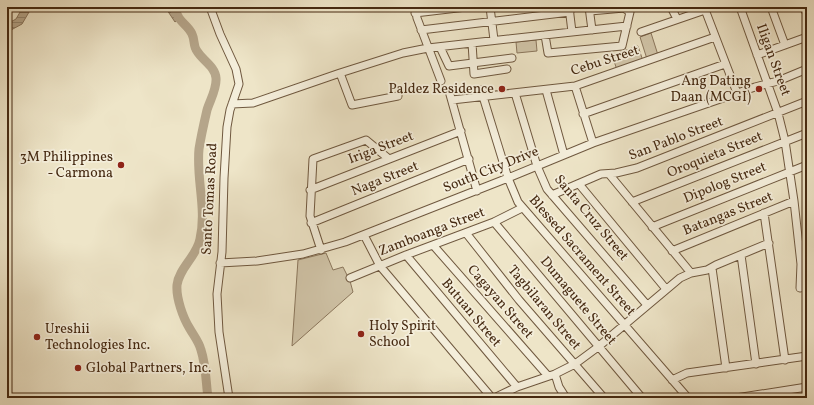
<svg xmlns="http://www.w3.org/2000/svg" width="814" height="405" font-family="Vollkorn,serif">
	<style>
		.grass { fill: #d1c5a9; stroke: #8b775d }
		.water { fill: url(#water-rules); stroke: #88735a }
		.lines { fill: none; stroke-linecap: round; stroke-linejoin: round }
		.river { stroke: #b5a58a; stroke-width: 9 }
		.minor-casing { stroke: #6f583f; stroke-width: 9 }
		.minor { stroke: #f4eedb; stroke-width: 7 }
		.poi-dot { fill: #8f2418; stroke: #f4eedb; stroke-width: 1.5 }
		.labels { text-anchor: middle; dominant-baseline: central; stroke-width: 3.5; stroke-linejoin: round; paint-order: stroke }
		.street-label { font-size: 14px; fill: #452911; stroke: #f4eedb }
		.poi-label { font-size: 14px; fill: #452911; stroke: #f4eedb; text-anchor: end }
	</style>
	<defs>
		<pattern id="water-rules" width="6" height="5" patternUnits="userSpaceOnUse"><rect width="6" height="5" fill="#b5a58a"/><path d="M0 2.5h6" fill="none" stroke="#95866f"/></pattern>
	</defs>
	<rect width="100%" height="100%" fill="#eee5c8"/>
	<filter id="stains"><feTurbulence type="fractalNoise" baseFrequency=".005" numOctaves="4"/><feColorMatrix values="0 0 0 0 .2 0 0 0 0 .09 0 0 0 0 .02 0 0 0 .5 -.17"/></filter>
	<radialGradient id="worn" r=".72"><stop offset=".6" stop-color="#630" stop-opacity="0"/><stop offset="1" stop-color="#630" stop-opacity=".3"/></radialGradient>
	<path class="grass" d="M651,33L658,55L647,59L640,37Z
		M536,40L537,51L517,53L516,42Z
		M638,46L643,61L617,70L612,55Z
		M326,253L333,270L343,267L350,281L353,292L292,346L298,260Z"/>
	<path class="water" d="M23,7H32L22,24L11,30L7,27V24L16,19Z
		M165,7H175L181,17L175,22Z"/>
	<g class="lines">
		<path class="river" d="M173,7C175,10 177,14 179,18C183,24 189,27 192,34C195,40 193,46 197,51C202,60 215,66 216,78C217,89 210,100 207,110C204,123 201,136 199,149C196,179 207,209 200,239C197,256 179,268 177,285C176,298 183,318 190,329C194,336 199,342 201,350C206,365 206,383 208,398"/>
		<g class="minor-casing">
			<path id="minor" d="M210,7L220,34L236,69L239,84L230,110L227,127L224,178L222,252L217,294L219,332L229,398
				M415,7L417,18L441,81
				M490,7L494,40
				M569,7L572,32
				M589,7L592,30
				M671,7L677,19
				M704,7L737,93
				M740,7L778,113L785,141L794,201L801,264L800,288
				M771,7L785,45
				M804,7L807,15
				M590,11L624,8
				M415,13L466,7
				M421,30L570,12
				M641,32L705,10
				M545,35L548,53L622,46L630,12L622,7
				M472,43L474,74L507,69
				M440,47L449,66L512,58
				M757,55L807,37
				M340,73L352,105L398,96
				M575,86L593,143
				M481,90L508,178L518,202L688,398
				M546,90L564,155
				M449,91L477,191
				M515,93L537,166L547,189L647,305
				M452,100L575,86L715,37
				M232,104L253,103L340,73L403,53L428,48L472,43L627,26
				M583,114L725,64
				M609,174L691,273
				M579,184L666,289
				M310,190L461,131
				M552,195L601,174L616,173L637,168L807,101
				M632,202L807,133
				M764,213L785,360
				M494,222L642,398
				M311,223L469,159
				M652,227L807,165
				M466,233L519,300L604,398
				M364,235L380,266L492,398
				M433,245L548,376
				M321,250L310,216L313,159L366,140L389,159
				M672,251L794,201
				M406,255L517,387
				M741,255L756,364
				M220,263L257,261L303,254L345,242L508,178L593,143L755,87L778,81L807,69
				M712,268L726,368
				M350,278L406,255L494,222L522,208
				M555,374L559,387L566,398
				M672,380L687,373L807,356
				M494,398L517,387L555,374L575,364L598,347L680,278L691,273L707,270L716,265L769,243
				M736,398L807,387"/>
		</g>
		<use href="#minor" class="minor"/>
	</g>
	<g class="poi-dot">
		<circle cx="502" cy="89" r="4"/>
		<circle cx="759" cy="89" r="4"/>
		<circle cx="121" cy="165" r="4"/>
		<circle cx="361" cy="334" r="4"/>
		<circle cx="37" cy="337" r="4"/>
		<circle cx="78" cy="368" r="4"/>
	</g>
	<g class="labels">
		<g class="street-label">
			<text transform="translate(773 60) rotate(70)">Iligan Street</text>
			<text transform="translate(605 61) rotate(-18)">Cebu Street</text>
			<text transform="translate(676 139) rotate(-21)">San Pablo Street</text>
			<text transform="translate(381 148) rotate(-21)">Iriga Street</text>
			<text transform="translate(715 155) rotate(-22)">Oroquieta Street</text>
			<text transform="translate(491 170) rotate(-22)">South City Drive</text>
			<text transform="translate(385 179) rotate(-22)">Naga Street</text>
			<text transform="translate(725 183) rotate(-22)">Dipolog Street</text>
			<text transform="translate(210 199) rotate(-87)">Santo Tomas Road</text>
			<text transform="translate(728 214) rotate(-22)">Batangas Street</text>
			<text transform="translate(591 218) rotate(50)">Santa Cruz Street</text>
			<text transform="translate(432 232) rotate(-21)">Zamboanga Street</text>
			<text transform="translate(582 256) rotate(49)">Blessed Sacrament Street</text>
			<text transform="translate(578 301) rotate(50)">Dumaguete Street</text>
			<text transform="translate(500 302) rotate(49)">Cagayan Street</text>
			<text transform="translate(544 308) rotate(50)">Tagbilaran Street</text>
			<text transform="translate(471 313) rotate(50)">Butuan Street</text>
		</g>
		<g class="poi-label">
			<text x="751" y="81">Ang Dating<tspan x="751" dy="16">Daan (MCGI)</tspan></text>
			<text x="494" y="89">Paldez Residence</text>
			<text x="113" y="157">3M Philippines<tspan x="113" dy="16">- Carmona</tspan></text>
			<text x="369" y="326" text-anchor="start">Holy Spirit<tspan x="369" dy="16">School</tspan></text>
			<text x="45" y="329" text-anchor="start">Ureshii<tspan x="45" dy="16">Technologies Inc.</tspan></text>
			<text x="86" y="368" text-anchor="start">Global Partners, Inc.</text>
		</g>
	</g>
	<rect width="814" height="405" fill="none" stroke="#eee5c8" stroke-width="24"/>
	<rect x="8" y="8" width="798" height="389" fill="none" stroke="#452911" stroke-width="2"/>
	<rect x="12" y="12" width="790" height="381" fill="none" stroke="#452911"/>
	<rect width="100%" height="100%" filter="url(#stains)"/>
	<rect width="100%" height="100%" fill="url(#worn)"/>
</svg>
